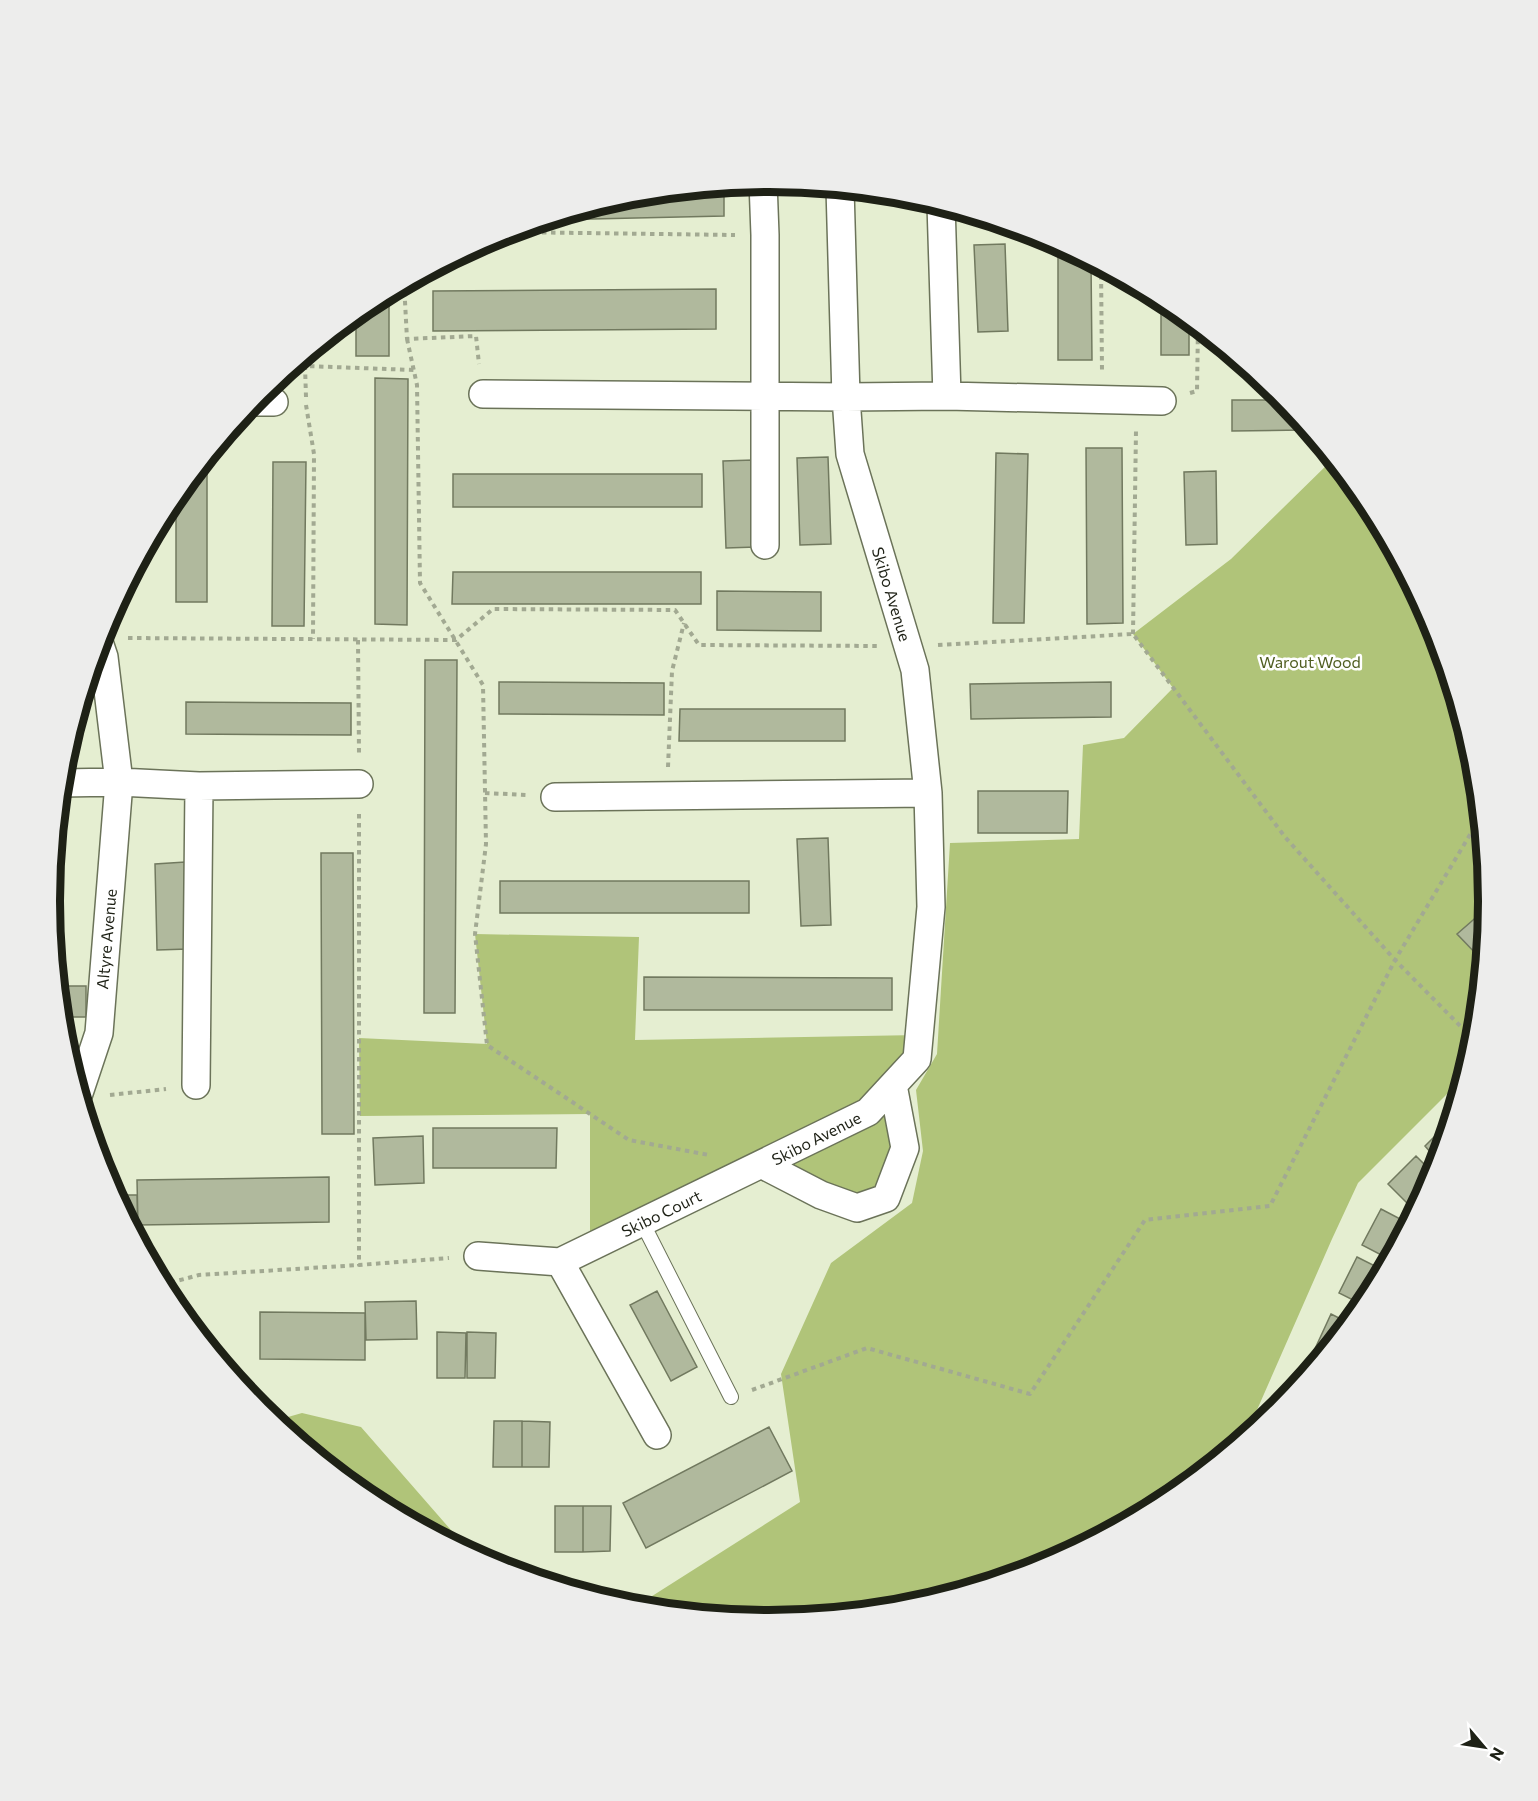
<svg xmlns="http://www.w3.org/2000/svg" width="1538" height="1801" font-family="Commissioner,sans-serif">
	<style>
		.green { fill: #b0c479 }
		.building { fill: #b0b99d; stroke: #71795f; stroke-width: 1.5 }
		.lines { fill: none; stroke-linecap: round; stroke-linejoin: round }
		.lane-casing { stroke: #6b7359; stroke-width: 16 }
		.street-casing { stroke: #6b7359; stroke-width: 30 }
		.path { stroke: #a2a992; stroke-width: 4; stroke-dasharray: 4.5 4.5; stroke-linecap: butt }
		.lane { stroke: #fff; stroke-width: 14 }
		.street { stroke: #fff; stroke-width: 27 }
		.labels { text-anchor: middle; dominant-baseline: central; stroke-width: 5; stroke-linejoin: round; paint-order: stroke }
		.street-label { font-size: 16px; fill: #1e2116; stroke: #fff }
		.park-label { font-size: 16px; fill: #505e21; stroke: #fff }
		.rim { fill: none; stroke: #1e2116; stroke-width: 8 }
	</style>
	<rect width="100%" height="100%" fill="#e5eed1"/>
	<path class="green" d="M1333,459L1367,501L1434,625L1475,760L1488,901V907L1457,934L1482,961L1475,1041L1464,1077L1358,1183L1332,1239L1246,1435L1168,1499L1044,1565L909,1606L769,1620L632,1607L638,1605L800,1502L781,1374L831,1263L912,1203L923,1151L916,1090L937,1054L950,843L1079,839L1083,745L1124,738L1173,688L1133,634L1231,559Z
		M475,934L639,937L635,1040L919,1035L893,1085L905,1148L886,1198L857,1208L763,1165L590,1247V1114L360,1116L359,1038L487,1044Z
		M302,1413L361,1427L471,1553L369,1499L274,1421Z"/>
	<path class="building" d="M724,185V216L547,220L629,195Z
		M1058,243L1091,261L1092,360H1058Z
		M1005,244L1008,331L978,332L974,245Z
		M716,289V329L433,331V291Z
		M389,291V356H356V313L370,302Z
		M1161,298L1189,319V355H1161Z
		M375,378L408,379L407,625L375,624Z
		M1232,400H1284L1303,422V430L1232,431Z
		M1086,448H1122L1123,623L1087,624Z
		M996,453L1028,454L1024,623H993Z
		M828,457L831,544L800,545L797,458Z
		M753,460L756,547L726,548L723,461Z
		M203,461H207V602H176V494Z
		M273,462H306L304,626H272Z
		M1216,471L1217,544L1186,545L1184,472Z
		M453,474H702V507H453Z
		M453,572H701V604H452Z
		M717,591L821,592V631L717,630Z
		M425,660H457L455,1013H424Z
		M499,682L664,683V715L499,714Z
		M1111,682V717L971,719L970,684Z
		M186,702L351,703V735L186,734Z
		M680,709H845V741H679Z
		M978,791H1068L1067,833H978Z
		M828,838L831,925L801,926L797,839Z
		M321,853H353L354,1134H322Z
		M185,862L188,949L157,950L155,864Z
		M500,881H749V913H500Z
		M1488,907L1483,955L1480,958L1457,934Z
		M644,977L892,978V1010H644Z
		M58,986H86V1017H61Z
		M1460,1091L1454,1110L1447,1103Z
		M433,1128H557L556,1168H433Z
		M1441,1130L1446,1135L1438,1161L1425,1146Z
		M423,1136L424,1183L375,1185L373,1138Z
		M1416,1156L1434,1174L1415,1211L1388,1184Z
		M329,1177V1222L138,1225L137,1180Z
		M115,1195H137L138,1239Z
		M1381,1209L1408,1223L1389,1259L1362,1245Z
		M1357,1257L1383,1270L1363,1305L1339,1293Z
		M657,1291L697,1367L671,1381L630,1305Z
		M416,1301L417,1339L366,1340L365,1302Z
		M260,1312L365,1313V1360L260,1359Z
		M1331,1314L1349,1323L1322,1355L1314,1351Z
		M202,1330L214,1353L197,1333Z
		M437,1332L466,1333L465,1378H437Z
		M467,1332L496,1333L495,1378H467Z
		M1308,1364L1313,1367L1298,1384Z
		M494,1421H522V1467H493Z
		M522,1421L550,1422L549,1467H522Z
		M769,1427L792,1471L646,1548L623,1503Z
		M555,1506H583V1552H555Z
		M583,1506H611L610,1551L583,1552Z"/>
	<g class="lines">
		<g class="lane-casing">
			<path id="lane" d="M642,1222L731,1397"/>
		</g>
		<g class="street-casing">
			<path id="street" d="M763,182L765,235V545
				M941,204L947,396
				M483,394L846,397L947,396L1162,401
				M252,402H274
				M61,783L119,782L199,786L359,784
				M555,797L928,793
				M196,1085L199,786
				M79,1093L99,1033L119,782L104,657L99,642
				M763,1165L821,1195L857,1208L886,1198L905,1148L893,1085
				M478,1256L560,1262L657,1435
				M560,1262L868,1112L917,1059L931,907L928,793L915,670L850,454L846,397L840,188"/>
		</g>
		<path class="path" d="M506,232L735,235
			M1101,266L1102,370
			M404,283L407,339L476,336L479,364
			M407,339L417,385L420,583L483,685L486,844L475,934L487,1045L629,1140L709,1155
			M1190,393L1197,391L1198,326
			M306,397L305,366L414,370
			M306,405L314,454L313,639
			M1133,634L1136,430
			M128,638L456,640L493,609L675,610L699,645L877,646
			M358,640L359,753
			M938,645L1133,634L1285,837L1395,960L1475,1041
			M668,767L672,671L684,623
			M485,793L527,795
			M359,814V1265L449,1258
			M110,1095L166,1089
			M162,1285L199,1275L359,1265
			M752,1390L867,1348L1030,1394L1145,1220L1270,1206L1395,960L1480,818"/>
		<use href="#lane" class="lane"/>
		<use href="#street" class="street"/>
	</g>
	<g class="labels">
		<g class="street-label">
			<text transform="translate(892 594) rotate(73)">Skibo Avenue</text>
			<text transform="translate(106 939) rotate(-85)">Altyre Avenue</text>
			<text transform="translate(816 1138) rotate(-27)">Skibo Avenue</text>
			<text transform="translate(661 1213) rotate(-26)">Skibo Court</text>
		</g>
		<g class="park-label">
			<text x="1310" y="661">Warout Wood</text>
		</g>
	</g>
	<path d="M0 0H1538V1801H0ZM60 901a709 709 0 1 1 1418 0a709 709 0 1 1-1418 0Z" fill="#ededec" fill-rule="evenodd"/>
	<path class="rim" d="M60 901a709 709 0 1 1 1418 0a709 709 0 1 1-1418 0Z"/>
	<g transform="translate(1484 1747) rotate(119)" stroke="#ffffff" stroke-width="4.5" paint-order="stroke">
	<path d="M0-4.5L10 22L0 15L-10 22Z" fill="#1e2116"/>
	<text y="-9" font-size="16" font-weight="bold" text-anchor="middle" fill="#1e2116">N</text>
	</g>
</svg>
